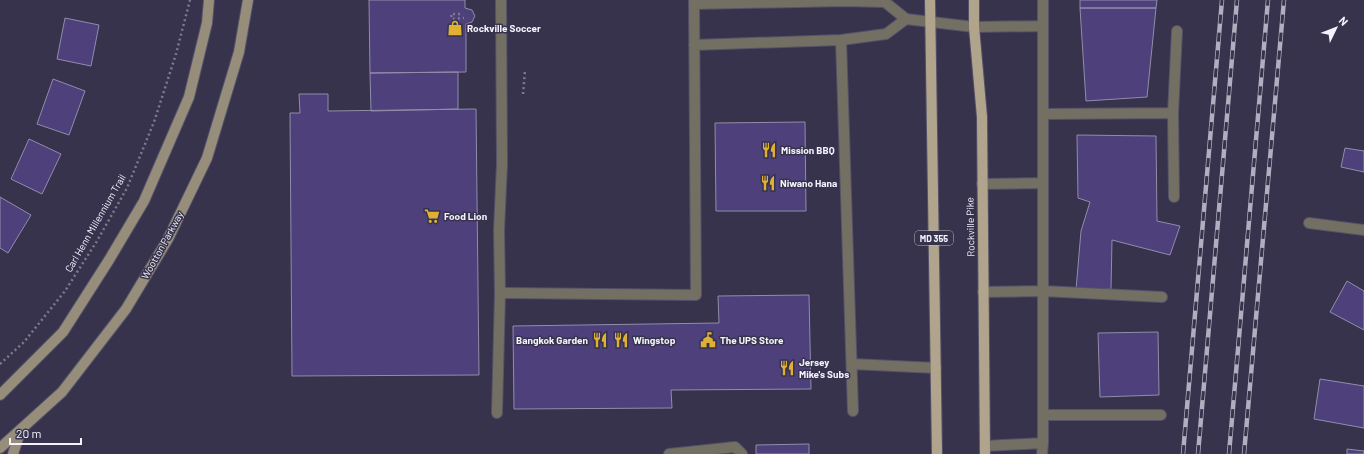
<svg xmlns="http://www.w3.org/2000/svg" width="1364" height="454" font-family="Barlow,sans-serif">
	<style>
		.building { fill: #4d407b; stroke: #918dab }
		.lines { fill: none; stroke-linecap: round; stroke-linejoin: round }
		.service-casing { stroke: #555269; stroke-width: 12 }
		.minor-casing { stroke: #555269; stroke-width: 12 }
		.secondary-casing { stroke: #555269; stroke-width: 12 }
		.primary-casing { stroke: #555269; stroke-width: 12 }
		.path { stroke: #7d7a8e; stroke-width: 2.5; stroke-dasharray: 2 3; stroke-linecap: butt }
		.service { stroke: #746f63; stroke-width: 10 }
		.minor { stroke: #746f63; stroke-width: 10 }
		.secondary { stroke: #968e7a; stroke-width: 10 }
		.primary { stroke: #b0a58c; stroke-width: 10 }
		.rail-casing { stroke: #b1afbf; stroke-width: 4.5 }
		.rail { stroke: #37334d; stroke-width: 3; stroke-dasharray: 9; stroke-linecap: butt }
		.labels { text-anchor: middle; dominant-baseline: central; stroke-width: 3; stroke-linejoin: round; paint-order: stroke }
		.shield { fill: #37334d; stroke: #bbb9c8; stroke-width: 1 }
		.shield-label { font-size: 9px; font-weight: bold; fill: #f4f3fd }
		.poi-label { font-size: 10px; font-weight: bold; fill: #f4f3fd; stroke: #37334d; text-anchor: start }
		.street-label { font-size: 10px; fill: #f4f3fd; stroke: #37334d }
	</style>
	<rect width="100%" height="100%" fill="#37334d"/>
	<path class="building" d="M369,0H465V8L472,10L475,16L472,22L466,24V72L370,73Z
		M1080,0H1157L1156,8H1080Z
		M1080,8H1156L1147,97L1086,101Z
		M65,18L99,25L91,66L57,59Z
		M458,72V109L371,111L370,73Z
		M53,79L85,91L69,135L37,124Z
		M299,94H328V111L476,109L479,375L292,376L290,113H300Z
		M805,122L806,211H716L715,123Z
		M1077,135L1156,136L1157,221L1180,226L1170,255L1112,240L1111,289L1076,290L1081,231L1090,202L1078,198Z
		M29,139L61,154L42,194L11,179Z
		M1345,148L1364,151V172L1341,167Z
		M0,197L31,215L8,253L0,248Z
		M1347,281L1364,291V330L1330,312Z
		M809,295L811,389L671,390L672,408L514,409L513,326L719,323L718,296Z
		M1158,332L1159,395L1100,397L1098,333Z
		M1320,379L1364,386V428L1314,419Z
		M809,444V454H756V445Z
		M1347,449L1364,451V454H1347Z"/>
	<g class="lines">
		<g class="service-casing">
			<path id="service" d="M694,4L845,1L885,2L906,19L974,27L1043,26
				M841,40L853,411
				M694,45L841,40L886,34L906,19
				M1173,113L1177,31
				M1043,114L1173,113L1174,197
				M982,184L1043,183
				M983,292L1043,291L1162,297
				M500,293L499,230L502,164L501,0
				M852,364L936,368
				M497,413L500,293L696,295L694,0
				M1043,415H1161
				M985,446L1043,443V0
				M669,454L735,447L742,454
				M1042,454L1043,443"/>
		</g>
		<g class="minor-casing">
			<path id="minor" d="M1309,223L1364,230"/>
		</g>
		<g class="secondary-casing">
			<path id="secondary" d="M0,395L63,332L109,260L144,201L189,97L207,23L209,0
				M0,448L62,392L126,309L168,239L207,158L239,52L248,0
				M13,454L21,429"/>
		</g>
		<g class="primary-casing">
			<path id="primary" d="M930,0L937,454
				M974,0V27L982,117L985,454"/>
		</g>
		<path class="path" d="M460,14H451L452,19L464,18
			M523,94L525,71
			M0,364L24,342L65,291L97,241L127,188L154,122L176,54L190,0"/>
		<use href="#service" class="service"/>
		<use href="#minor" class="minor"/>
		<use href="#secondary" class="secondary"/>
		<use href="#primary" class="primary"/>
		<g class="rail-casing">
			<path id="rail" d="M1183,454L1222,0
				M1198,454L1237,0
				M1229,454L1268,0
				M1244,454L1284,0"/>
		</g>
		<use href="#rail" class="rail"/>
	</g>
	<defs>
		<g id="shop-bare" transform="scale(1.2)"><path d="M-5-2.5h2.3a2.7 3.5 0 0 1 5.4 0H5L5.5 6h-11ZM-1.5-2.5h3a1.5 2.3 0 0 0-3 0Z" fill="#dfb034" stroke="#37334d" stroke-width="2.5" paint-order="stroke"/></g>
		<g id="restaurant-bare" transform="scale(1.2)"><path d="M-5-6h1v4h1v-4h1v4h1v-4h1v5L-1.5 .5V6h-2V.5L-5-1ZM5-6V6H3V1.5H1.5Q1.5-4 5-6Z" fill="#dfb034" stroke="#37334d" stroke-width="2.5" paint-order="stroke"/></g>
		<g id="supermarket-bare" transform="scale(1.2)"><path d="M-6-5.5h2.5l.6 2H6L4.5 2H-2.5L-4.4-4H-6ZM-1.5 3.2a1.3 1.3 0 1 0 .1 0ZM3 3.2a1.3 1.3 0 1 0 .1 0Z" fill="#dfb034" stroke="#37334d" stroke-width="2.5" paint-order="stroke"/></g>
		<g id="civic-bare" transform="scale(1.2)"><path d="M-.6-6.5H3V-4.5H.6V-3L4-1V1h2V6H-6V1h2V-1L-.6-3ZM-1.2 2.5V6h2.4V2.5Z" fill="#dfb034" stroke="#37334d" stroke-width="2.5" paint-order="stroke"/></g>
	</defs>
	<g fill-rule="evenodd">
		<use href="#shop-bare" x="455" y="28"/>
		<use href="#restaurant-bare" x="769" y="150"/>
		<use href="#restaurant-bare" x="768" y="183"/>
		<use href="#supermarket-bare" x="432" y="216"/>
		<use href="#restaurant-bare" x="600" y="340"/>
		<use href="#restaurant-bare" x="621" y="340"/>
		<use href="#civic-bare" x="708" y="340"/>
		<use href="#restaurant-bare" x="787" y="368"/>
	</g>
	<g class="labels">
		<rect class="shield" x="915" y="231" width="38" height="14" rx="3"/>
		<g class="shield-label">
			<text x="934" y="238">MD 355</text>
		</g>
		<g class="poi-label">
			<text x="467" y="28">Rockville Soccer</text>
			<text x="781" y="150">Mission BBQ</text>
			<text x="780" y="183">Niwano Hana</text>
			<text x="444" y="216">Food Lion</text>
			<text x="588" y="340" text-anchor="end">Bangkok Garden</text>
			<text x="633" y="340">Wingstop</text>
			<text x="720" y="340">The UPS Store</text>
			<text x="799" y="362">Jersey<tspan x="799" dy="12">Mike's Subs</tspan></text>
		</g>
		<g class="street-label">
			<text transform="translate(95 223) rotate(-60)">Carl Henn Millennium Trail</text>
			<text transform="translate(970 227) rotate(-91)">Rockville Pike</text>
			<text transform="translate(162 245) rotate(-61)">Wootton Parkway</text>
		</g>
	</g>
	<g transform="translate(1336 28) rotate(47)" stroke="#37334d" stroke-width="3" paint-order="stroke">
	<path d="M0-3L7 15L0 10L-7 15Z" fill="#f4f3fd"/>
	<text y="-6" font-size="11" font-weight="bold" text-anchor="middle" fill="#f4f3fd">N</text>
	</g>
	<path d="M10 438v6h71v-6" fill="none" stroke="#f4f3fd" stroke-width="2"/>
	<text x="16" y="438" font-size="12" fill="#f4f3fd" stroke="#37334d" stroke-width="3" paint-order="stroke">20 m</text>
</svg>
